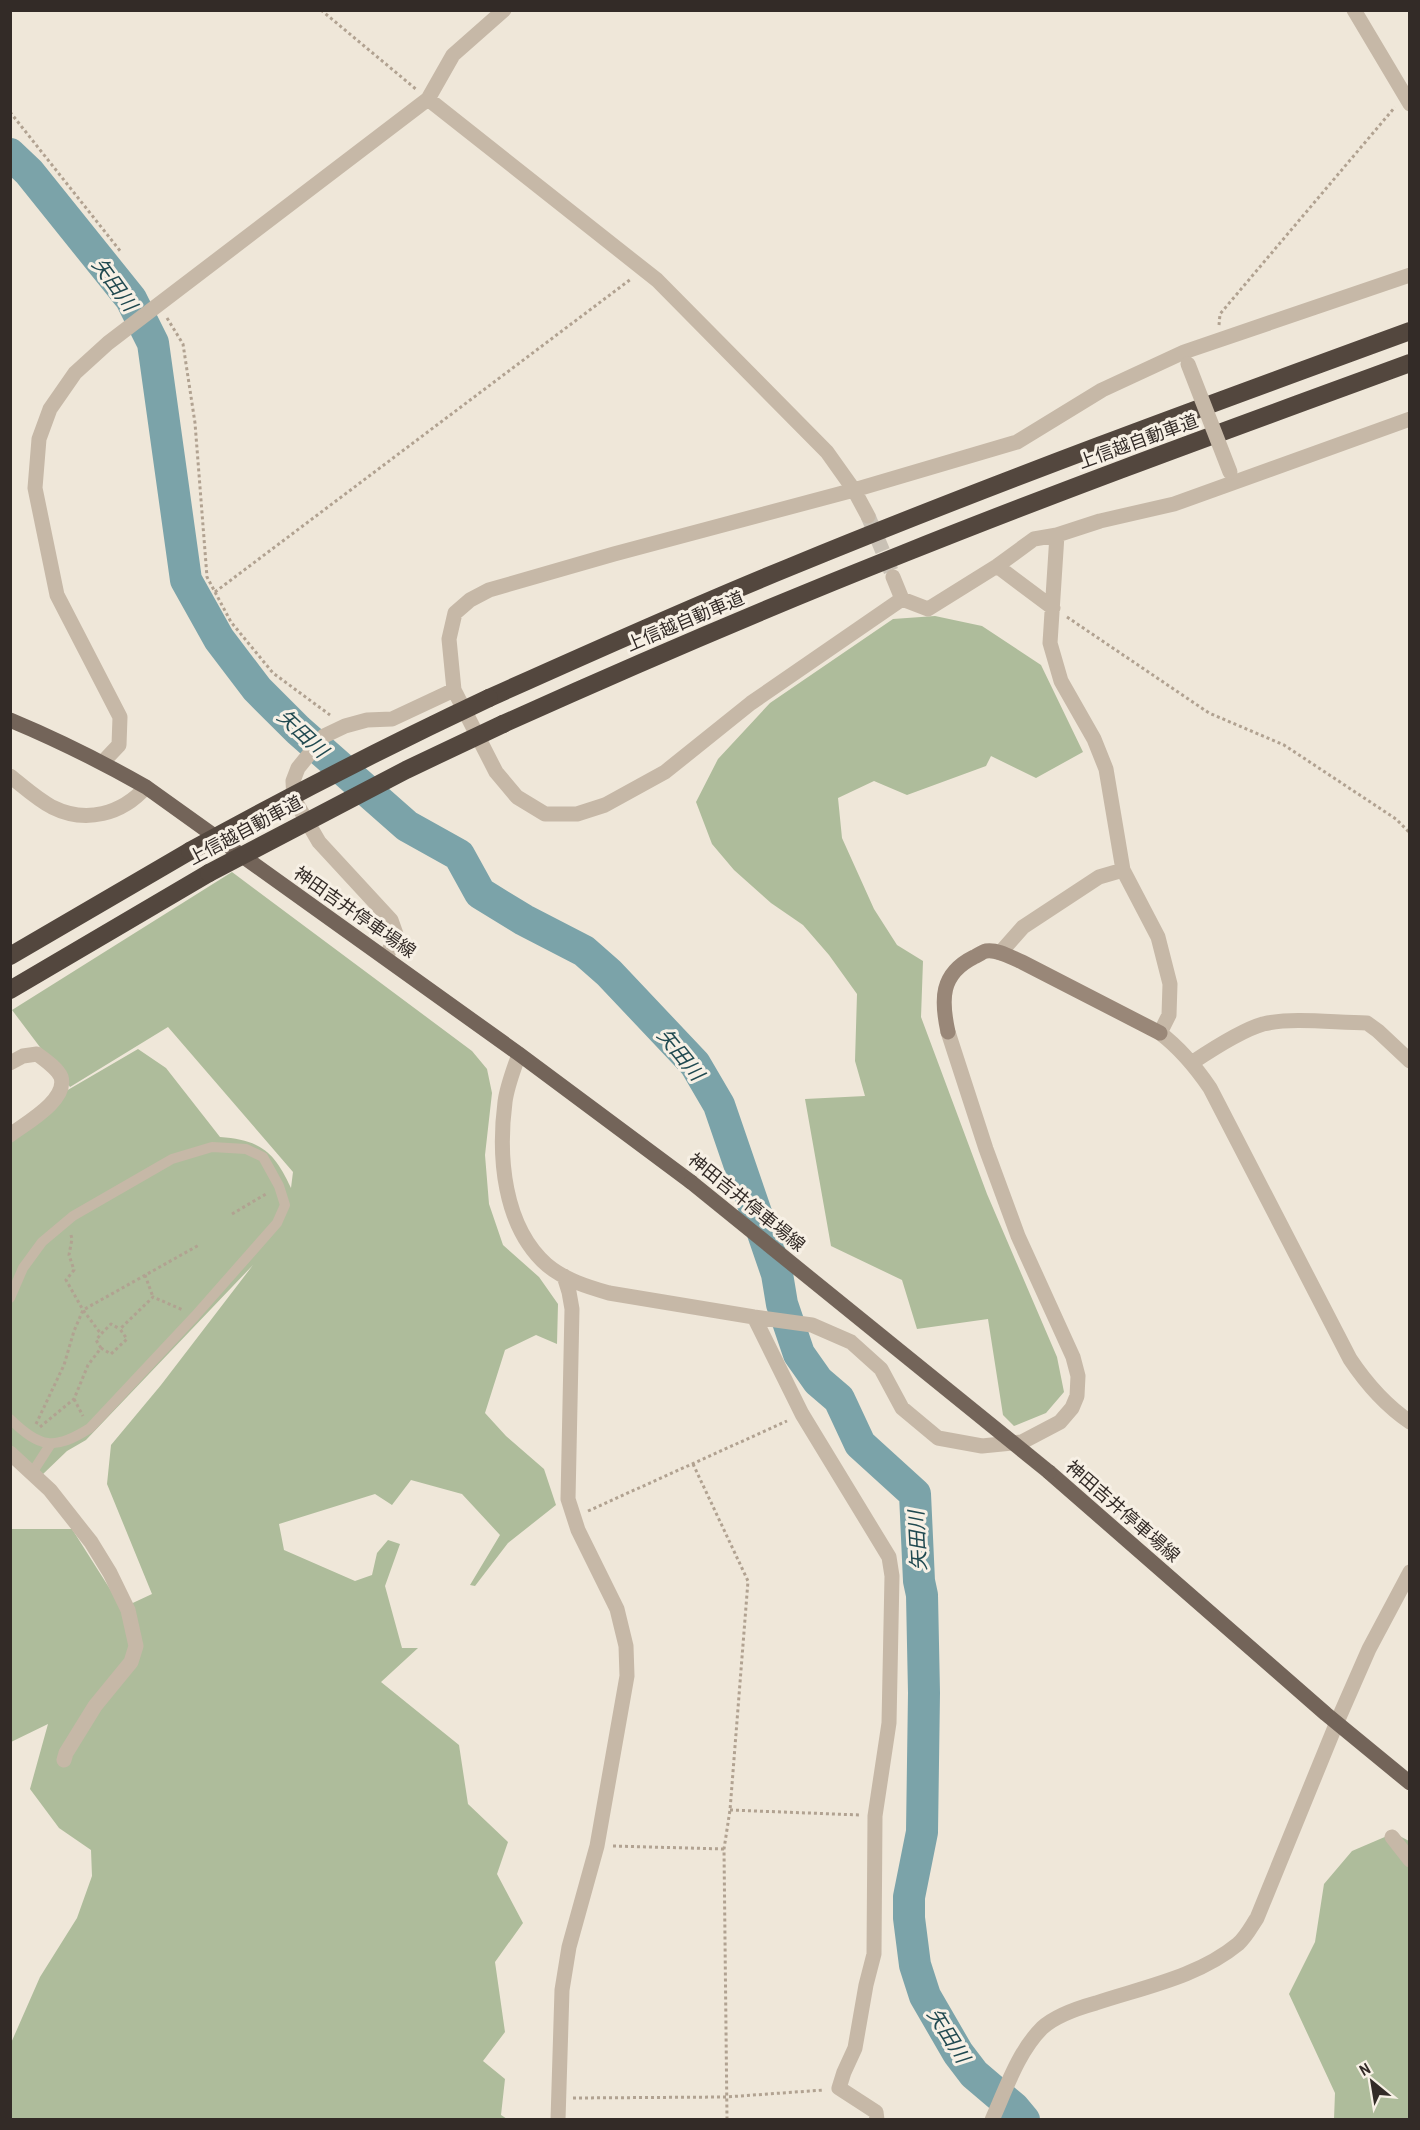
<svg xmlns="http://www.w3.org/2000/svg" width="1420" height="2130" font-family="'Archivo Narrow','Noto Sans JP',sans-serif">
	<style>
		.green { fill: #aebc9b }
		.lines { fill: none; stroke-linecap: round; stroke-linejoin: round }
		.river { stroke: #7ba3a9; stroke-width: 32 }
		.street-tunnel { stroke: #c9c1b5; stroke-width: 15; stroke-dasharray: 15 8; stroke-linecap: butt }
		.path { stroke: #b1a291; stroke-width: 3; stroke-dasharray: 3 3; stroke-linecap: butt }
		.lane { stroke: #c6b8a7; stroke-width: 10 }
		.street { stroke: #c6b8a7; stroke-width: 15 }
		.secondary { stroke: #998778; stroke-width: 15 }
		.primary { stroke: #736459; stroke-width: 15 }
		.highway { stroke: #53473e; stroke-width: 18 }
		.street-bridge { stroke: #c6b8a7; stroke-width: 15 }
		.primary-bridge { stroke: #736459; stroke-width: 15 }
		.highway-bridge { stroke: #53473e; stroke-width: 18 }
		.labels { text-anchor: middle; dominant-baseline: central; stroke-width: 6; stroke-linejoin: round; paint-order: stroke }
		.street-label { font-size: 18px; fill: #332b27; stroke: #f7f0e5 }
		.water-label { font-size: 20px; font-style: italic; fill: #204950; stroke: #f7f0e5 }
	</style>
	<rect width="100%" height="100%" fill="#efe7d9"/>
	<path class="green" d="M935,616L982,626L1041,665L1083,752L1036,778L991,756L986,766L907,795L874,781L838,798L842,838L874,909L897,945L923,961L921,1017L987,1194L1057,1357L1064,1392L1046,1413L1014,1426L1003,1415L988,1319L917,1329L902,1280L831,1246L805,1099L865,1096L855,1061L857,994L829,955L803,925L771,903L734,870L712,844L696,802L718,759L770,703L893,619Z
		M232,872L472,1051L487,1069L492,1093L485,1155L489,1204L503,1245L539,1277L558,1304L557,1344L536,1335L505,1350L485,1413L506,1436L544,1469L556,1505L508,1543L475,1586L470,1585L500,1535L462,1494L411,1480L392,1505L375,1494L279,1524L284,1550L355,1581L372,1575L377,1553L388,1540L400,1544L385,1586L402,1648H418L381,1682L459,1745L468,1804L508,1842L497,1874L523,1923L495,1962L505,2032L483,2061L505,2079L501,2115L507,2119H11V2043L40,1977L77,1918L92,1876L91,1850L59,1828L30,1789L48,1724L11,1742V1529H72L122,1608L152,1594L107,1484L111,1445L161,1385L253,1265L86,1440L67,1451L42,1475L11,1447V1138L66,1091L138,1049L166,1068L220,1137C260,1140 274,1151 291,1188L293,1172L168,1027L70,1087L12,1010Z
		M1394,1833L1409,1841V2119H1334L1335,2093L1289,1994L1315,1942L1324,1884L1352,1851Z"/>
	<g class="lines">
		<path class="river" d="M10,154L29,172L131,299L153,343L186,580L219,639L257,689L298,730L407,826L459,855L480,893L524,920L584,951L609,973L695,1064L719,1105L777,1274L782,1304L799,1354L818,1381L839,1399L860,1444L915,1494L919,1581L922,1595L924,1693L922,1832L909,1897V1918L915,1965L925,1996L958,2053L974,2074L1014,2108L1024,2120"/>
		<path class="street-tunnel" d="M868,516L891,571"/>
		<path class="path" d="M321,10L417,90
			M10,112L121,252
			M167,318L183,344L195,423L207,577L231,622L273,673L330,715
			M1219,325L1220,314L1395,107
			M215,592L631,279
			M1067,617L1209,713L1284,745L1396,819L1410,833
			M232,1214L266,1194
			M71,1235L72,1239L69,1255L74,1270L66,1280L83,1310L101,1334L111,1324L120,1329
			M145,1275L153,1297
			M101,1348L96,1340L101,1334
			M74,1399L83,1416
			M36,1424L64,1365L74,1331L83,1310L199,1245
			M40,1427L74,1399L88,1365L101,1348L111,1354L127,1339L120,1329L153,1297L183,1310
			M693,1464L748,1581L730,1810L724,1849L727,2120
			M588,1511L787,1421
			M730,1810L860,1815
			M613,1846L724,1849
			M573,2098L726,2097L824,2090"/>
		<path class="lane" d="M10,1298L23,1268L42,1242L73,1216L172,1159L212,1147L246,1149L263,1157L279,1186L285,1205L277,1223L195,1316L90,1428C54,1451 40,1448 10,1419
			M32,1473L50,1445"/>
		<path class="street" d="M1354,10L1410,104
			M428,99L657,280L827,452L854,490L868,516
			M1057,535L1050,643L1061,681L1094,739L1106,769L1123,870L1158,937L1170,984L1169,1015L1160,1033C1181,1049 1195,1066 1210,1088L1350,1359C1366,1383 1385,1405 1410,1422
			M997,566L1053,608
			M893,577L902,599L928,609L997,566L1034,539L1057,535L1100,521L1174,504L1410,419
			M902,599L751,703L665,772L605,805L577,814H545L517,797L496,772L454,690L449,639L455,613L470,600L489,590L614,554L854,490L1017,442L1102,390L1184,352L1410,275
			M103,762L119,745L120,717L57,595L35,488L39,439L50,409L75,373L108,343L428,99L453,55L504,10
			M10,776C24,787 37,799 52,807C86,824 122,814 146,787
			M1000,953L1023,927L1099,877L1123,870
			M386,958L396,934L391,920L319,842L294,799L293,781L298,768L324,736L345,726L367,720L392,719L454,690
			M519,1054C514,1069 507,1086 505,1102C498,1156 503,1226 547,1265C565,1280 588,1287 609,1293L754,1317L812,1325L851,1342L881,1369L902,1408L938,1438L982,1446L1022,1442L1060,1422L1072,1408L1077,1396L1078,1376L1073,1357L1018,1236L986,1149L948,1032
			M1193,1062C1211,1050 1242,1030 1263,1024C1294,1017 1335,1023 1367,1023L1378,1031L1410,1061
			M10,1063L23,1056L37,1054C45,1060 57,1068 61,1077C68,1100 26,1123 10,1135
			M754,1317L802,1414L889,1557L892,1576L889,1723L875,1816L874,1954L866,1985L855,2048L844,2072L839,2088L876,2112L877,2120
			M10,1453L50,1490L91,1542L110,1573L128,1610L136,1646L131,1662L95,1706L66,1753L64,1760
			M1392,1837L1410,1860
			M558,2120L562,1990L569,1947L597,1846L627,1676L626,1646L617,1609L578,1530L568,1499L572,1309L569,1292L564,1276
			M992,2120C1006,2089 1018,2052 1042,2028C1056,2015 1078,2008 1096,2003C1144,1987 1198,1977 1238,1944C1246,1937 1251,1927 1257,1918L1337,1722L1369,1649L1410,1572"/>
		<path class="secondary" d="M948,1032C941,1000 940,974 974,957C977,956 982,952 986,951C998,949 1012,958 1022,962L1160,1033"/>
		<path class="primary" d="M10,720C58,740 102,762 146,787L519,1054L691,1182
			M1049,1472L1326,1714L1410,1783"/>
		<path class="highway" d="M489,698C589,653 689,608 790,567C994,483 1202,407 1410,331
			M503,724C636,664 769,607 905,553C1072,486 1241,425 1410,363
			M10,956L190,851
			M10,990L209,873"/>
		<path class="street-bridge" d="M1188,364L1230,472"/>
		<path class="primary-bridge" d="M691,1182L1049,1472"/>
		<path class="highway-bridge" d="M190,851C288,797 387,746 489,698
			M209,873L406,770L503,724"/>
	</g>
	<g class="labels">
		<g class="street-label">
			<text transform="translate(1138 441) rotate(-20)">上信越自動車道</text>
			<text transform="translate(685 621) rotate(-23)">上信越自動車道</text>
			<text transform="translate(245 830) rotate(-28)">上信越自動車道</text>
			<text transform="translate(355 912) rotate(35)">神田吉井停車場線</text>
			<text transform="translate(747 1202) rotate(39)">神田吉井停車場線</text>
			<text transform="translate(1123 1511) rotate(41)">神田吉井停車場線</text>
		</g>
		<g class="water-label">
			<text transform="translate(115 284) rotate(54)">矢田川</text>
			<text transform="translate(303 733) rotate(43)">矢田川</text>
			<text transform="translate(681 1054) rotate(51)">矢田川</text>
			<text transform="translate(917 1541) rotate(-93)">矢田川</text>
			<text transform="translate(949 2035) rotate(58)">矢田川</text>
		</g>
	</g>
	<rect width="1420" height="2130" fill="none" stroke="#332b27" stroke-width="24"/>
	<g transform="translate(1372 2082) rotate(330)" stroke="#f7f0e5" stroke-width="4.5" paint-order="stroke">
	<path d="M0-4.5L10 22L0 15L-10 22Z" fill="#332b27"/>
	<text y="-9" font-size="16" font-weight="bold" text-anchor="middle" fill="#332b27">N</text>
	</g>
</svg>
